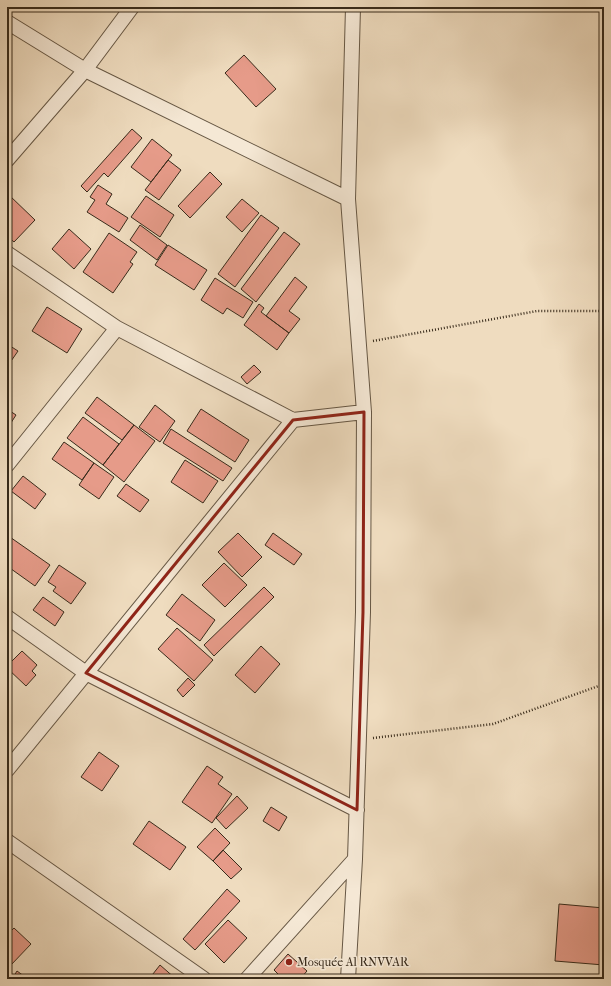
<svg xmlns="http://www.w3.org/2000/svg" width="611" height="986" font-family="'IM FELL French Canon',serif">
	<style>
		.building { fill: #e69b89; stroke: #382b1b }
		.lines { fill: none; stroke-linecap: round; stroke-linejoin: round }
		.street-casing { stroke: #665744; stroke-width: 16 }
		.path { stroke: #382b1b; stroke-width: 2.5; stroke-dasharray: 1 2; stroke-linecap: butt }
		.street { stroke: #f5e8d5; stroke-width: 14 }
		.marked { fill: none; stroke: #8f2418; stroke-width: 3; stroke-linejoin: round }
		.poi-dot { fill: #8f2418; stroke: #f5e8d5; stroke-width: 1.5 }
		.labels { text-anchor: middle; dominant-baseline: central; stroke-width: 3; stroke-linejoin: round; paint-order: stroke }
		.poi-label { font-size: 12px; fill: #382b1b; stroke: #f5e8d5; text-anchor: start }
	</style>
	<rect width="100%" height="100%" fill="#efdcbf"/>
	<filter id="stains"><feTurbulence type="fractalNoise" baseFrequency=".005" numOctaves="4"/><feColorMatrix values="0 0 0 0 .2 0 0 0 0 .09 0 0 0 0 .02 0 0 0 .5 -.17"/></filter>
	<radialGradient id="worn" r=".72"><stop offset=".6" stop-color="#630" stop-opacity="0"/><stop offset="1" stop-color="#630" stop-opacity=".3"/></radialGradient>
	<path class="building" d="M244,55L276,89L256,107L225,73Z
		M132,129L142,138L108,177L104,173L87,192L81,186Z
		M152,139L172,155L151,182L131,167Z
		M168,160L181,170L159,200L145,190Z
		M210,172L222,184L190,218L178,206Z
		M98,185L112,194L106,204L128,218L119,232L87,212L95,200L90,197Z
		M9,195L35,220L14,242L7,236V196Z
		M146,196L174,215L160,237L131,217Z
		M242,199L259,213L242,232L226,217Z
		M261,215L279,228L235,287L218,274Z
		M140,225L167,245L157,260L130,240Z
		M69,229L91,249L74,269L52,249Z
		M284,232L300,244L256,302L241,289Z
		M109,233L137,252L130,262L133,264L113,293L83,272Z
		M168,245L207,270L194,290L155,265Z
		M295,277L307,287L289,311L300,319L289,333L266,316Z
		M215,278L253,302L243,318L227,308L223,314L201,300Z
		M259,304L264,308L261,312L289,333L277,350L244,325Z
		M47,307L82,329L67,353L32,331Z
		M7,344L18,351L7,367Z
		M254,365L261,372L247,384L241,377Z
		M97,397L134,425L122,440L85,413Z
		M155,405L175,421L160,442L139,427Z
		M7,409L16,415L7,429Z
		M201,409L249,440L235,462L187,431Z
		M83,417L119,444L103,465L67,438Z
		M134,425L155,441L124,482L103,465Z
		M171,429L232,468L223,481L163,443Z
		M64,442L94,463L82,480L52,459Z
		M185,460L218,481L203,503L171,482Z
		M94,463L114,477L99,499L79,485Z
		M23,476L46,494L35,509L11,491Z
		M126,484L149,500L140,512L117,496Z
		M238,533L262,557L242,577L218,552Z
		M273,533L302,554L294,565L265,545Z
		M7,535L50,565L35,586L7,566Z
		M224,563L247,585L225,607L202,585Z
		M59,565L86,583L71,604L53,591L56,587L48,582Z
		M264,587L274,597L214,656L204,645Z
		M182,594L215,620L200,641L166,615Z
		M43,597L64,612L55,626L33,610Z
		M177,628L213,660L194,681L158,649Z
		M261,646L280,664L255,693L235,675Z
		M22,651L37,665L32,671L36,675L26,686L7,668V666Z
		M188,678L195,685L183,697L177,690Z
		M99,752L119,766L102,791L81,777Z
		M207,766L223,777L218,784L232,794L212,823L182,802Z
		M237,796L248,808L226,829L216,818Z
		M271,807L287,817L279,831L263,821Z
		M149,821L186,847L170,870L133,844Z
		M215,828L230,843L213,861L197,847Z
		M223,850L242,869L231,879L213,861Z
		M227,889L240,901L195,950L183,939Z
		M559,904L604,908V965L555,961Z
		M228,920L247,938L224,963L205,944Z
		M14,928L31,944L11,965L7,961V935Z
		M288,954L307,971L300,979H283L274,970Z
		M160,965L176,979H149Z
		M17,971L28,979H12Z"/>
	<g class="lines">
		<g class="street-casing">
			<path id="street" d="M7,22L85,70L348,199
				M7,160L85,70L132,7
				M7,253L117,328L293,420L364,412
				M7,465L117,328
				M7,617L86,673L357,810
				M7,770L293,420
				M7,841L204,979
				M247,979L355,859
				M348,979L355,859L363,612L364,412L348,199L353,7"/>
		</g>
		<path class="path" d="M373,341L537,311H604
			M373,738L493,724L604,684"/>
		<use href="#street" class="street"/>
	</g>
	<path class="marked" d="M364,412L363,612L357,810L86,673L293,420Z"/>
	<circle class="poi-dot" cx="289" cy="962" r="4"/>
	<g class="labels">
		<g class="poi-label">
			<text x="297" y="962">Mosquée Al RNVVAR</text>
		</g>
	</g>
	<rect width="611" height="986" fill="none" stroke="#efdcbf" stroke-width="24"/>
	<rect x="8" y="8" width="595" height="970" fill="none" stroke="#382b1b" stroke-width="2"/>
	<rect x="12" y="12" width="587" height="962" fill="none" stroke="#382b1b"/>
	<rect width="100%" height="100%" filter="url(#stains)"/>
	<rect width="100%" height="100%" fill="url(#worn)"/>
</svg>
